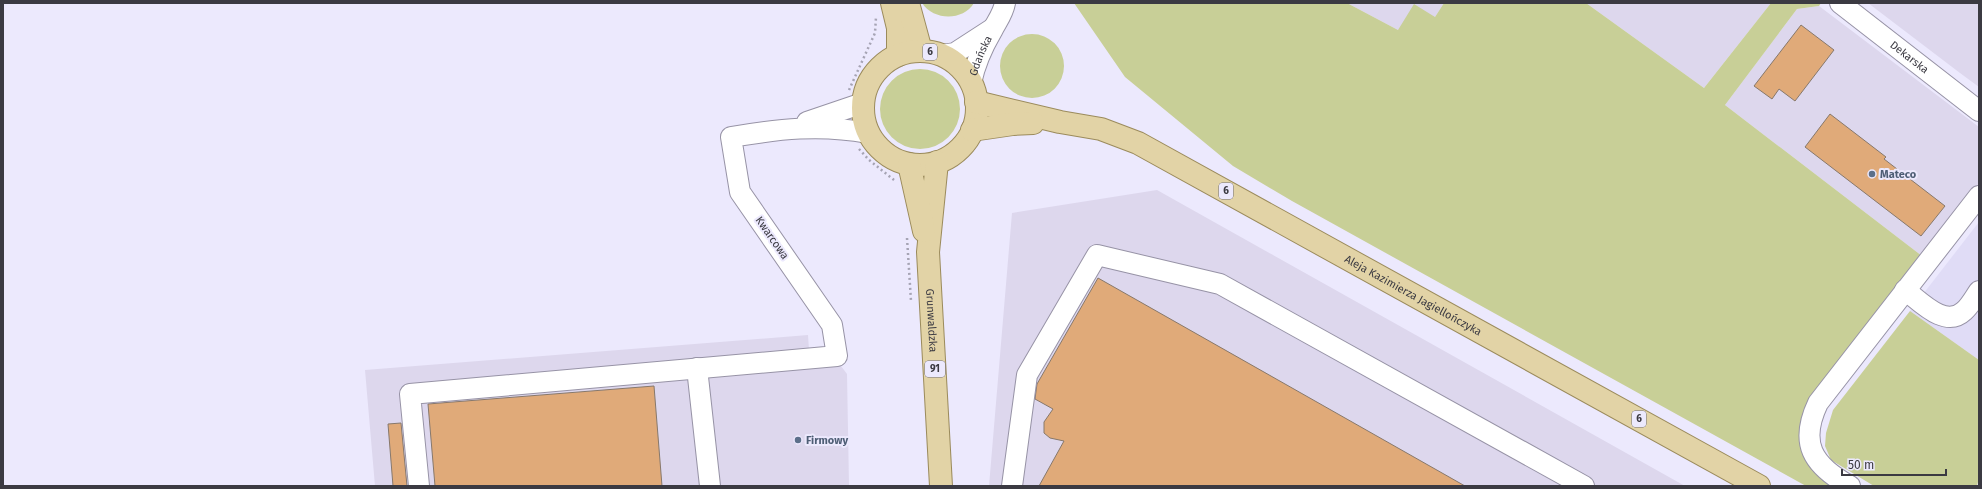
<svg xmlns="http://www.w3.org/2000/svg" width="1982" height="489" font-family="'Fira Sans',sans-serif">
	<style>
		.built { fill: #e0dcf6 }
		.industrial { fill: #ddd7ed }
		.green { fill: #c8cf97 }
		.building { fill: #e0aa79; stroke: #87786b }
		.lines { fill: none; stroke-linecap: round; stroke-linejoin: round }
		.minor-casing { stroke: #9793a6; stroke-width: 22 }
		.major-casing { stroke: #9b8b5c; stroke-width: 24 }
		.path { stroke: #a6a4b4; stroke-width: 2.5; stroke-dasharray: 2 3; stroke-linecap: butt }
		.minor { stroke: #fff; stroke-width: 20 }
		.major { stroke: #e2d3a6; stroke-width: 22 }
		.service-dot { fill: #5c6f8a; stroke: #ece9fd; stroke-width: 1.5 }
		.labels { text-anchor: middle; dominant-baseline: central; stroke-width: 4; stroke-linejoin: round; paint-order: stroke }
		.shield { fill: #ece9fd; stroke: #706e7a; stroke-width: 1 }
		.shield-label { font-size: 10px; font-weight: bold; fill: #3b3a42 }
		.street-label { font-size: 11px; fill: #3b3a42; stroke: #ece9fd }
		.service-label { font-size: 11px; font-weight: bold; fill: #4e5e75; stroke: #ece9fd; text-anchor: start }
	</style>
	<rect width="100%" height="100%" fill="#ece9fd"/>
	<path class="built" d="M1979,222V360L1910,311Z"/>
	<path class="industrial" d="M1347,3H1444L1435,17L1398,30Z
		M1586,3H1771L1704,88Z
		M1868,3H1979V87L1960,73Z
		M1819,6L1979,127V183L1922,256L1725,105L1797,9Z
		M1157,190L1685,486H989L1012,213Z
		M808,335L810,365L816,368L841,366L847,374L849,486H375L365,370Z"/>
	<path class="green" d="M922,3H974C963,21 934,21 922,3Z
		M1074,3H1347L1398,30L1414,4L1435,17L1444,3H1586L1704,88L1771,3H1821L1819,6L1797,9L1725,105L1922,256L1813,399L1801,422L1799,436L1806,456L1838,486H1806L1292,201L1233,166L1125,77Z
		M1000 66a32 32 0 1 1 64 0a32 32 0 1 1-64 0Z
		M880 109a40 40 0 1 1 80 0a40 40 0 1 1-80 0Z
		M1910,311L1979,360V478L1977,486H1874L1831,460L1825,446L1826,433L1833,410Z"/>
	<path class="building" d="M1801,25L1834,50L1795,101L1779,89L1772,99L1754,86Z
		M1830,114L1886,157L1884,159L1945,206L1921,236L1805,147Z
		M1098,278L1465,486H1039L1064,441L1050,438L1044,433V422L1053,409L1035,399L1037,384Z
		M654,386L662,486H435L428,404Z
		M401,423L407,486H393L388,424Z"/>
	<g class="lines">
		<g class="minor-casing">
			<g id="minor">
				<path id="s1" d="M1840,3L1979,111"/>
				<path d="M942,55L955,53L992,29"/>
				<path id="s2" d="M971,83C975,64 982,48 992,31C997,21 1003,14 1005,3"/>
				<path d="M807,122L863,103"/>
				<path d="M1905,290C1920,301 1945,329 1964,311C1970,306 1974,298 1979,291"/>
				<path d="M697,368L710,486"/>
				<path d="M419,486L410,394L837,356L832,325L740,192L731,137C779,129 820,124 868,133"/>
				<path d="M1012,486L1027,375L1097,255L1220,284L1584,486"/>
				<path d="M1850,486C1812,465 1799,443 1818,403L1979,196"/>
			</g>
		</g>
		<g class="major-casing">
			<g id="major">
				<path d="M892,3L898,28V55"/>
				<path d="M908,3L921,51"/>
				<circle cx="920" cy="108" r="57"/>
				<path id="s3" d="M976,102L1060,122L1101,129L1138,143L1759,486"/>
				<path d="M972,130L1013,124L1033,123"/>
				<path id="s4" d="M937,162L928,252L941,486"/>
				<path d="M909,164L924,231"/>
			</g>
		</g>
		<path class="path" d="M849,90L875,33L876,17
			M859,149L869,160L894,180
			M907,238L911,301"/>
		<use href="#minor" class="minor"/>
		<use href="#major" class="major"/>
	</g>
	<g class="service-dot">
		<circle cx="1872" cy="174" r="4"/>
		<circle cx="798" cy="440" r="4"/>
	</g>
	<g class="labels">
		<g class="shield">
			<rect x="923" y="44" width="14" height="16" rx="3"/>
			<rect x="1219" y="183" width="14" height="16" rx="3"/>
			<rect x="925" y="361" width="20" height="16" rx="3"/>
			<rect x="1632" y="411" width="14" height="16" rx="3"/>
		</g>
		<g class="shield-label">
			<text x="930" y="52">6</text>
			<text x="1226" y="191">6</text>
			<text x="935" y="369">91</text>
			<text x="1639" y="419">6</text>
		</g>
		<g class="street-label">
			<text stroke="none"><textPath href="#s2" startOffset="29">Gdańska</textPath></text>
			<text stroke="none"><textPath href="#s1" startOffset="88">Dekarska</textPath></text>
			<text transform="translate(772 238) rotate(55)">Kwarcowa</text>
			<text stroke="none"><textPath href="#s3" startOffset="482">Aleja Kazimierza Jagiellończyka</textPath></text>
			<text stroke="none"><textPath href="#s4" startOffset="159">Grunwaldzka</textPath></text>
		</g>
		<g class="service-label">
			<text x="1880" y="174">Mateco</text>
			<text x="806" y="440">Firmowy</text>
		</g>
	</g>
	<rect width="1982" height="489" fill="none" stroke="#3b3a42" stroke-width="8"/>
	<path d="M1842 469v6h104v-6" fill="none" stroke="#3b3a42" stroke-width="2"/>
	<text x="1848" y="469" font-size="12" fill="#3b3a42" stroke="#ece9fd" stroke-width="3" paint-order="stroke">50 m</text>
</svg>
